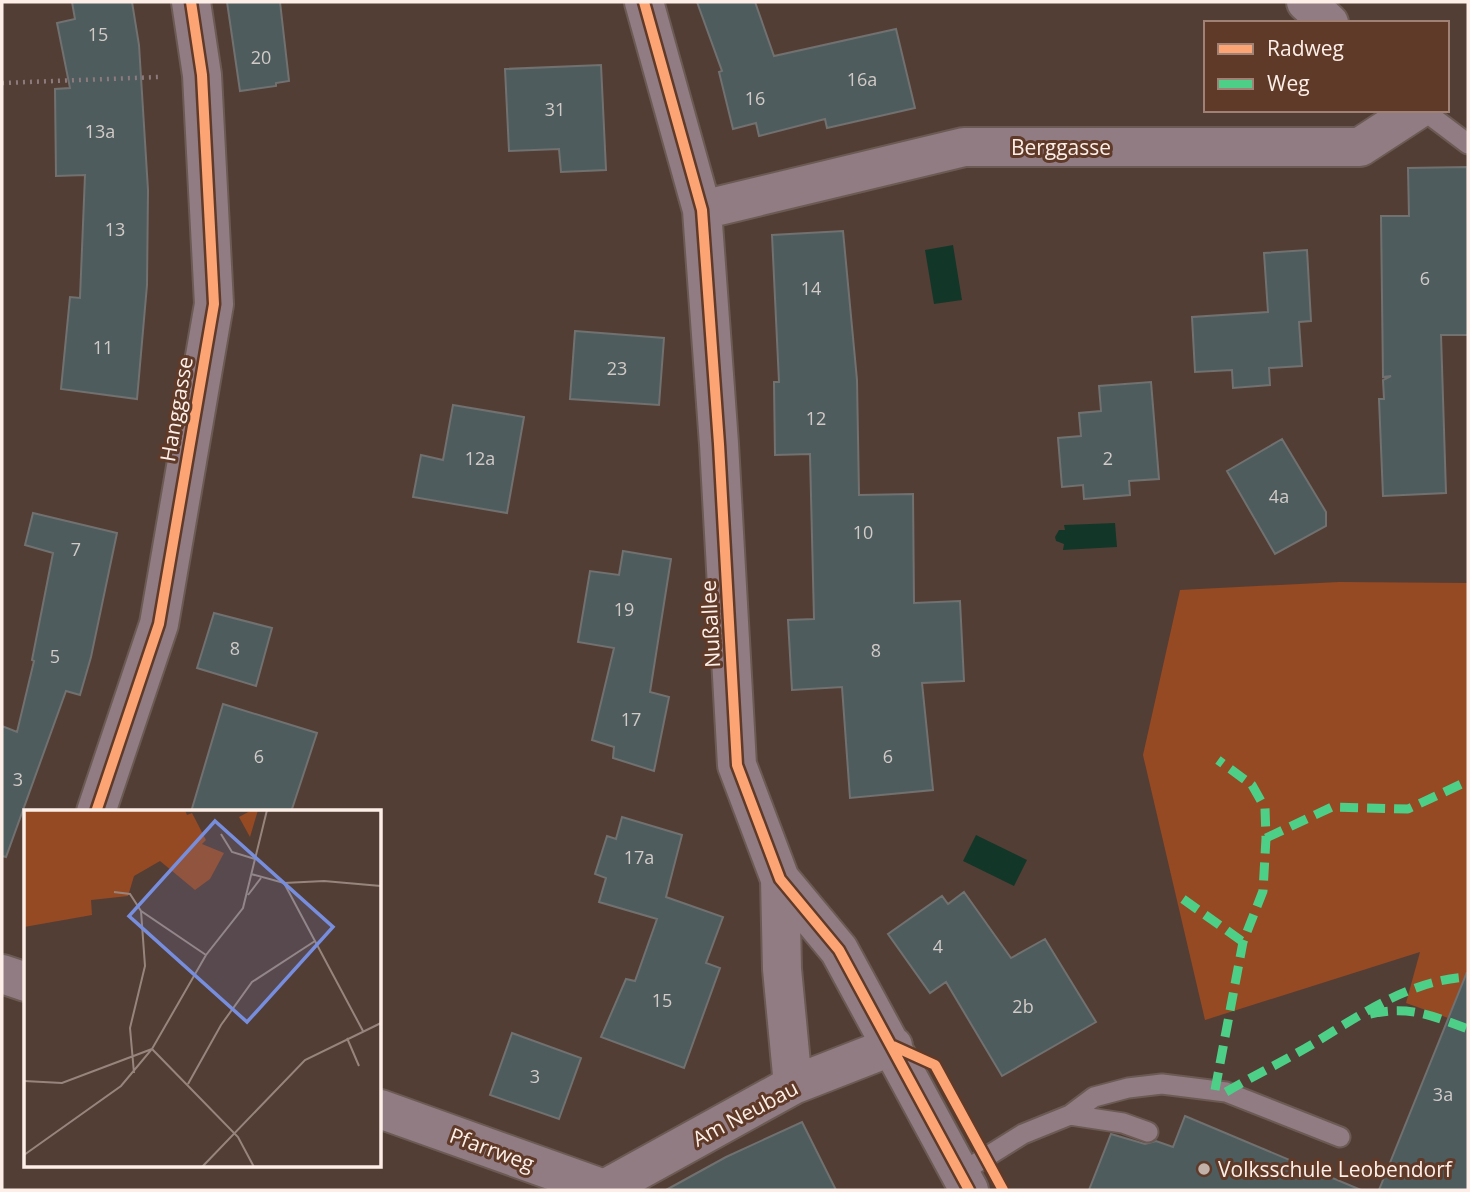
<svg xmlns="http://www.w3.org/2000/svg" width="1470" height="1192" font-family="'Open Sans',sans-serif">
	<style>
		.green { fill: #964a23 }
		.water { fill: #123729 }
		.building { fill: #4e5c5e; stroke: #717170; stroke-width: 2 }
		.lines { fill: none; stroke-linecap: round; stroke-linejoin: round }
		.service-casing { stroke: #6c5b54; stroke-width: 23 }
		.minor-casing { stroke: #6c5b54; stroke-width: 42 }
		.path { stroke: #8c7a7c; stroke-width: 4.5; stroke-dasharray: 2 5; stroke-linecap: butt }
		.service { stroke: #917c84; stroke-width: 19 }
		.minor { stroke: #917c84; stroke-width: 38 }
		.quiet { stroke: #4dcf88; stroke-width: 9; stroke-dasharray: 18 9; stroke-linecap: butt }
		.cycleway-casing { stroke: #603a28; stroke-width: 15 }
		.cycleway { stroke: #fda474; stroke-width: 10 }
		.poi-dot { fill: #c2b1a9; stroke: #603a28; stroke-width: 2.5 }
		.labels { text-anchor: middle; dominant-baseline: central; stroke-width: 6; stroke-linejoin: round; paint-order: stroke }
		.number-label { font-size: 18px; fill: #d1cac6 }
		.street-label { font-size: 21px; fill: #fdefe8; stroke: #603a28 }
		.poi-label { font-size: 21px; fill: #fdefe8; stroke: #603a28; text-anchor: start }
		.inset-road { fill: none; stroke: #97857d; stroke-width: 2 }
		.view { fill: #778ede; fill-opacity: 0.15; stroke: #778ede; stroke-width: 3.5 }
		.inset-edge { fill: none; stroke: #fdefe8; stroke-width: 3.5 }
	</style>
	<rect width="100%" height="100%" fill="#533e35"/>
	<path class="green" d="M1339,582L1468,583V1025L1406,1003L1420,952L1205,1020L1143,755L1180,590Z"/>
	<path class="water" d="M953,245L962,300L934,304L925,250Z
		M1115,523L1117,547L1063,550L1064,544L1056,541L1055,537L1059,530H1065L1064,525Z
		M976,835L1027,860L1014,886L963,861Z"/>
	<path class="building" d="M72,2H132L139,45L148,190L147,285L137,399L61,389L70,297L80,298L85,175L56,176L55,89L70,88L57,23L75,19Z
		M227,2H280L289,81L276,83V86L240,91Z
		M697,2H755L774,56L896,29L915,108L827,128L825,119L759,136L756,123L733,129L719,72L722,71Z
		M601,65L606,170L561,172L559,149L509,151L505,69Z
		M1467,167L1468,335H1441L1446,493L1383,496L1379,399H1384L1383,380L1391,376L1383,377L1381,216H1409L1408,168Z
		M843,231L857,380L859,495L913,494L914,603L960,601L964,681L922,683L933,790L850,798L842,687L792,690L788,620L814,619L810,454L775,455L774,382H779L772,235Z
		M1307,250L1311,321L1299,322L1302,366L1269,368L1270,385L1233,388L1232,370L1195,372L1192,317L1268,312L1264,253Z
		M575,331L664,338L659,405L570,399Z
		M1151,382L1159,479L1129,481L1130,495L1084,499L1083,485L1062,487L1058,438L1081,436L1079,413L1101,411L1099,386Z
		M453,405L524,417L507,513L413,497L421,455L443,460Z
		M1282,439L1326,512V526L1275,554L1227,471Z
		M33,513L117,533L91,657L80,695L66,691L6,857L2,856V726L17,732L34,661L32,660L53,553L25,545Z
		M623,551L671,559L650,692L669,697L654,771L613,758L614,747L592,740L614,648L578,642L590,571L619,575Z
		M214,613L272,628L256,686L197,668Z
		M223,704L317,733L291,812H191Z
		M622,817L682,835L666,897L723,917L706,963L720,968L684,1068L601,1037L626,979L635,981L657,919L599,902L606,878L595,874L607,836L616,839Z
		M964,892L1011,958L1045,939L1096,1022L1002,1076L946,982L930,993L888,934L942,896L948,904Z
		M1467,972L1468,1190H1379Z
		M512,1033L581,1058L559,1119L490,1095Z
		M1185,1116L1361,1190H1089L1111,1134L1145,1144L1156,1141L1173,1147Z
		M802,1122L836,1190H666L726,1157Z"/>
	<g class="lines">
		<g class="service-casing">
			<path id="service" d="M1423,110L1468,144
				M1070,1115L1123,1123L1148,1132
				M959,1174L1023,1134L1070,1115L1094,1097L1128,1088L1162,1084L1226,1092L1340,1137"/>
		</g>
		<g class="minor-casing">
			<path id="minor" d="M644,2L702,210L719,444L737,765L780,879L839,950L969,1190
				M1306,2L1329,23
				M702,210L964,147H1360L1417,110
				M96,812L159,624L214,304L202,75L191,2
				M780,879L782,969L793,1085
				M2,974L26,982
				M380,1109L604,1189
				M603,1190L793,1085L893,1046"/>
		</g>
		<path class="path" d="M2,83L159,77"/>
		<use href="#service" class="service"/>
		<use href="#minor" class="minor"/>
		<path class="quiet" d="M1266,838L1332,807L1408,809L1468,781
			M1183,899L1243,942
			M1370,1014C1410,1005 1432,1016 1468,1029
			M1215,1090L1243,942L1263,891L1266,838L1265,808L1252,785L1218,760
			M1226,1092C1255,1075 1286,1060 1316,1042C1363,1013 1411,980 1468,977"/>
		<g class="cycleway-casing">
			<path id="cycleway" d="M644,2L702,210L719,444L737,765L780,879L839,950L969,1190
				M96,812L159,624L214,304L202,75L191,2
				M893,1046L935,1065L1003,1190"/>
		</g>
		<use href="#cycleway" class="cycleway"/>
	</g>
	<circle class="poi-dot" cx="1204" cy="1169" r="7"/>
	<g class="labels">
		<g class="number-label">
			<text x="98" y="34">15</text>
			<text x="261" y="57">20</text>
			<text x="862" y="79">16a</text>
			<text x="755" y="98">16</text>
			<text x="555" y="109">31</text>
			<text x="100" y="131">13a</text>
			<text x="115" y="229">13</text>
			<text x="1425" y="278">6</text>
			<text x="811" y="288">14</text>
			<text x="103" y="347">11</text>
			<text x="617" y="368">23</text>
			<text x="816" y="418">12</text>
			<text x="480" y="458">12a</text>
			<text x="1108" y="458">2</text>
			<text x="1279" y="496">4a</text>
			<text x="863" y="532">10</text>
			<text x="76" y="549">7</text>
			<text x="624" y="609">19</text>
			<text x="235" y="648">8</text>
			<text x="876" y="650">8</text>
			<text x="55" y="656">5</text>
			<text x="631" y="719">17</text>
			<text x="259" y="756">6</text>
			<text x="888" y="756">6</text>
			<text x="18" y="779">3</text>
			<text x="639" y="857">17a</text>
			<text x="938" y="946">4</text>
			<text x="662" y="1000">15</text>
			<text x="1023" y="1006">2b</text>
			<text x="535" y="1076">3</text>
			<text x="1443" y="1094">3a</text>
		</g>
		<g class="street-label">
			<text x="1061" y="147">Berggasse</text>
			<text transform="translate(176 409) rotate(-80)">Hanggasse</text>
			<text transform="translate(710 624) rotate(-93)">Nußallee</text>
			<text transform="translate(745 1113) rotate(-28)">Am Neubau</text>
			<text transform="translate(492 1149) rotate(20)">Pfarrweg</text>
		</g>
		<g class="poi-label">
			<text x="1218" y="1169">Volksschule Leobendorf</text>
		</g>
	</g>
	<g transform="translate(24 810)">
		<rect width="357" height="357" fill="#533e35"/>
		<path d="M0,0H161L163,5L168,3L182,30L178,34L200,43L186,69L171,80L136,51L110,66L104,86L67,90L68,105L0,117ZM228,0H234L226,27L215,7Z" fill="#964a23"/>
		<path class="inset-road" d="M197,24L208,42L231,49M227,64L260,73L300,71L357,76M260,73L339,221M90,82L106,84L117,101M224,85L237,68M323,228L335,256M110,263L106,218L121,156L117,101L182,145M0,271L38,273L128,239L214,327L230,357M164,274L197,215L228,172L291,131M0,345L97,276L128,239L182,145L219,98L243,0M178,357L281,250L357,213"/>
		<path class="view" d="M191,11L309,117L223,212L105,106Z"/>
		<rect width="357" height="357" class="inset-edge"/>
	</g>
	<rect width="1470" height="1192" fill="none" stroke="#fdefe8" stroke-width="7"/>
	<rect x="1204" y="21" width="245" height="91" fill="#603a28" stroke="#9f8275" stroke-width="2"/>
	<rect x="1218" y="44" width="35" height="10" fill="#fda474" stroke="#9f8275" stroke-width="2"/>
	<text x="1267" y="56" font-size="21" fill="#fdefe8">Radweg</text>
	<rect x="1218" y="79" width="35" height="10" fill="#4dcf88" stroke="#9f8275" stroke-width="2"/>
	<text x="1267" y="91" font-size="21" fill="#fdefe8">Weg</text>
</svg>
